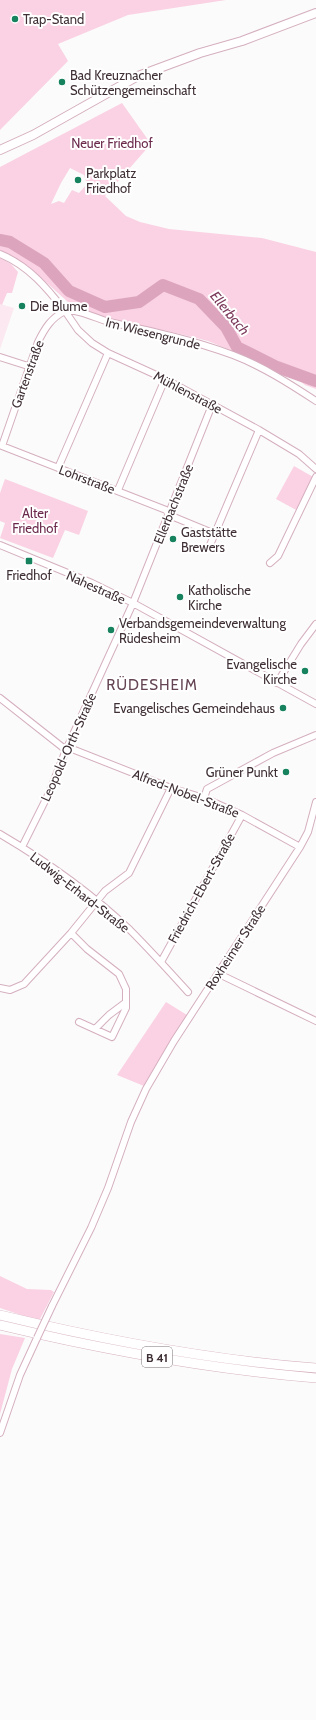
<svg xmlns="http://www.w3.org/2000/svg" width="316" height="1720" font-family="Cabin,sans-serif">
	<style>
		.built { fill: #fbe8f0 }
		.green { fill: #fad2e3; fill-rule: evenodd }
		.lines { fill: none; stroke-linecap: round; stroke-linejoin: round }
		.river { stroke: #dca5bd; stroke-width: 12 }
		.minor-casing { stroke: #d5afbf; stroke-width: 8 }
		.major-casing { stroke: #d5afbf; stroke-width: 10 }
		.highway-casing { stroke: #d5afbf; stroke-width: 10 }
		.minor { stroke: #fff; stroke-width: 6 }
		.major { stroke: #fff; stroke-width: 8 }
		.highway { stroke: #fff; stroke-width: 9 }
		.minor-bridge-casing { stroke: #d5afbf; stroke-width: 8; stroke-linecap: butt }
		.minor-bridge { stroke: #fff; stroke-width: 6 }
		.poi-dot { fill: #16825e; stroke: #fff; stroke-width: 1.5 }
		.labels { text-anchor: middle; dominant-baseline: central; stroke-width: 4; stroke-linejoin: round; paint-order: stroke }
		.shield { fill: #fff; stroke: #796e72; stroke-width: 1 }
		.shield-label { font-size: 12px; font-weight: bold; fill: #3f3036 }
		.poi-label { font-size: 13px; fill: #3f3036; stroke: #fff; text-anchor: start }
		.park-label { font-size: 13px; fill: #6b294c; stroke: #fff }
		.street-label { font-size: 13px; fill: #3f3036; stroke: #fff }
		.water-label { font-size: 14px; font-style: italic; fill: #7b385a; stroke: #fff }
		.quarter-label { font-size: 15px; letter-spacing: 1px; fill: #654554; stroke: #fff }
	</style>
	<rect width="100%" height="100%" fill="#fbfbfb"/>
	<path class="built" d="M0,304L14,308L0,349Z"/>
	<path class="green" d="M0,0H226L128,15L58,44L68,61L0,130Z
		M122,103L151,144L105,196L126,216L140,222L169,229L262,238L316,252V389L305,385L292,375L208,341L168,331L120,324L126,322L116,323L75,306L68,302L28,266L0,250V167ZM70,168L84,175L87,184L79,193L72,190L64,203L59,201L51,204L61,183Z
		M0,258L11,264L18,272L12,293H7L2,305L0,304Z
		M294,466L315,478L298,511L276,499Z
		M5,479L88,511L79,535L65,530L53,558L0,538L5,523L0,521V493Z
		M166,1002L187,1015L144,1086L117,1075Z
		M0,1276L27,1289L51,1290L54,1292L39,1321L0,1308Z
		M0,1334L25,1338L12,1369L0,1414Z"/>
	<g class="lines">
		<path class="river" d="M0,240L10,242L44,263L69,291L105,307L139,302L163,285L199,299L226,327L237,347L277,367L316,381"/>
		<g class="minor-casing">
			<path id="minor" d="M0,254C29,266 47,288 65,311C79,309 95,318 109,322C151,331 193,340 233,355C262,366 290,384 316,401
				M0,357L28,366
				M58,468L108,353
				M118,490L165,379
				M215,534L169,515L166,510L2,446L38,342C45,328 51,318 65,311L78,330L92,343L108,353L165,379L259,430L299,454L316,469
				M0,545L92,583L133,603L316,704
				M210,545L259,430
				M270,563L278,556L316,477
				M277,683L301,644L316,624
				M0,698L66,750
				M67,747L171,788L204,798L242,815L300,847
				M204,798L207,789L273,753L316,735
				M0,834C46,861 91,893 130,930C150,950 169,971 188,992
				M22,847L49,793L66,750L133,603L212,405
				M71,933L87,949L119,974L126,989V1008L112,1037L79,1022
				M161,962L242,815
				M219,974L316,1021
				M0,988L10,990L24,984L71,933L105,891L129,873L171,788
				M95,1029L109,1015L125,1003
				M52,1306L91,1228L108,1188L131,1122L146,1089L174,1041L300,847L308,832L316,802
				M0,1433L20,1375L37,1338"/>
		</g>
		<g class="major-casing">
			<path id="major" d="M0,150L33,135L138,76L200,53L242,41L316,13"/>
		</g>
		<g class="highway-casing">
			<path id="highway" d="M0,1315C104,1340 210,1360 316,1368
				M0,1325C104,1350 210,1369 316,1378"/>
		</g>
		<use href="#minor" class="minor"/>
		<use href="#major" class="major"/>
		<use href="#highway" class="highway"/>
		<g class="minor-bridge-casing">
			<path id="minor-bridge" d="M37,1338L52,1306"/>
		</g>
		<use href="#minor-bridge" class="minor-bridge"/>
	</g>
	<g class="poi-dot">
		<circle cx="15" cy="19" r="4"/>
		<circle cx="62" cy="82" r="4"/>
		<circle cx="78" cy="180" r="4"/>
		<circle cx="22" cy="306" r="4"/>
		<circle cx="173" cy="539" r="4"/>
		<rect x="25" y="557" width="8" height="8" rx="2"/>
		<circle cx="180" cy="597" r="4"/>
		<circle cx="111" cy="630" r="4"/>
		<circle cx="305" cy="671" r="4"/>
		<circle cx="283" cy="708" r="4"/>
		<circle cx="286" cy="772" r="4"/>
	</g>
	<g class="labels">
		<rect class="shield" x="142" y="1347" width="30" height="20" rx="3"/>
		<g class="shield-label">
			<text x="157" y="1357">B 41</text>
		</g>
		<g class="poi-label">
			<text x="23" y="19">Trap-Stand</text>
			<text x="70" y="75">Bad Kreuznacher<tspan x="70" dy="15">Schützengemeinschaft</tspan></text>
			<text x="86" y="173">Parkplatz<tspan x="86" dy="15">Friedhof</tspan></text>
			<text x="30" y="306">Die Blume</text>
			<text x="181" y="532">Gaststätte<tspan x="181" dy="15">Brewers</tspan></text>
			<text x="29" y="575" text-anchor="middle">Friedhof</text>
			<text x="188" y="590">Katholische<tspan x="188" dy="15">Kirche</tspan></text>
			<text x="119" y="623">Verbandsgemeindeverwaltung<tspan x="119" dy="15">Rüdesheim</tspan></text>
			<text x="297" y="664" text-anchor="end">Evangelische<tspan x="297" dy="15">Kirche</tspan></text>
			<text x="275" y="708" text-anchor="end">Evangelisches Gemeindehaus</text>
			<text x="278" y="772" text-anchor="end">Grüner Punkt</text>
		</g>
		<g class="park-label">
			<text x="112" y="143">Neuer Friedhof</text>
			<text x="35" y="513">Alter<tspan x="35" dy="15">Friedhof</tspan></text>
		</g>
		<g class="street-label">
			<text transform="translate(153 333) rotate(14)">Im Wiesengrunde</text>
			<text transform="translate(27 374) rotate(-70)">Gartenstraße</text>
			<text transform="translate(188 392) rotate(28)">Mühlenstraße</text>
			<text transform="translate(87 479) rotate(21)">Lohrstraße</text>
			<text transform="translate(173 504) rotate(-68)">Ellerbachstraße</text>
			<text transform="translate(96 587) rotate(24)">Nahestraße</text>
			<text transform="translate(68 747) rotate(-66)">Leopold-Orth-Straße</text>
			<text transform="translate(186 793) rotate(21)">Alfred-Nobel-Straße</text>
			<text transform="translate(201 888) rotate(-61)">Friedrich-Ebert-Straße</text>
			<text transform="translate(80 892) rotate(38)">Ludwig-Erhard-Straße</text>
			<text transform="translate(235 947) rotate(-57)">Roxheimer Straße</text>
		</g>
		<g class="water-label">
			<text transform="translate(230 313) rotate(50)">Ellerbach</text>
		</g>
		<g class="quarter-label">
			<text x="152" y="685">RÜDESHEIM</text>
		</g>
	</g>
</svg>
